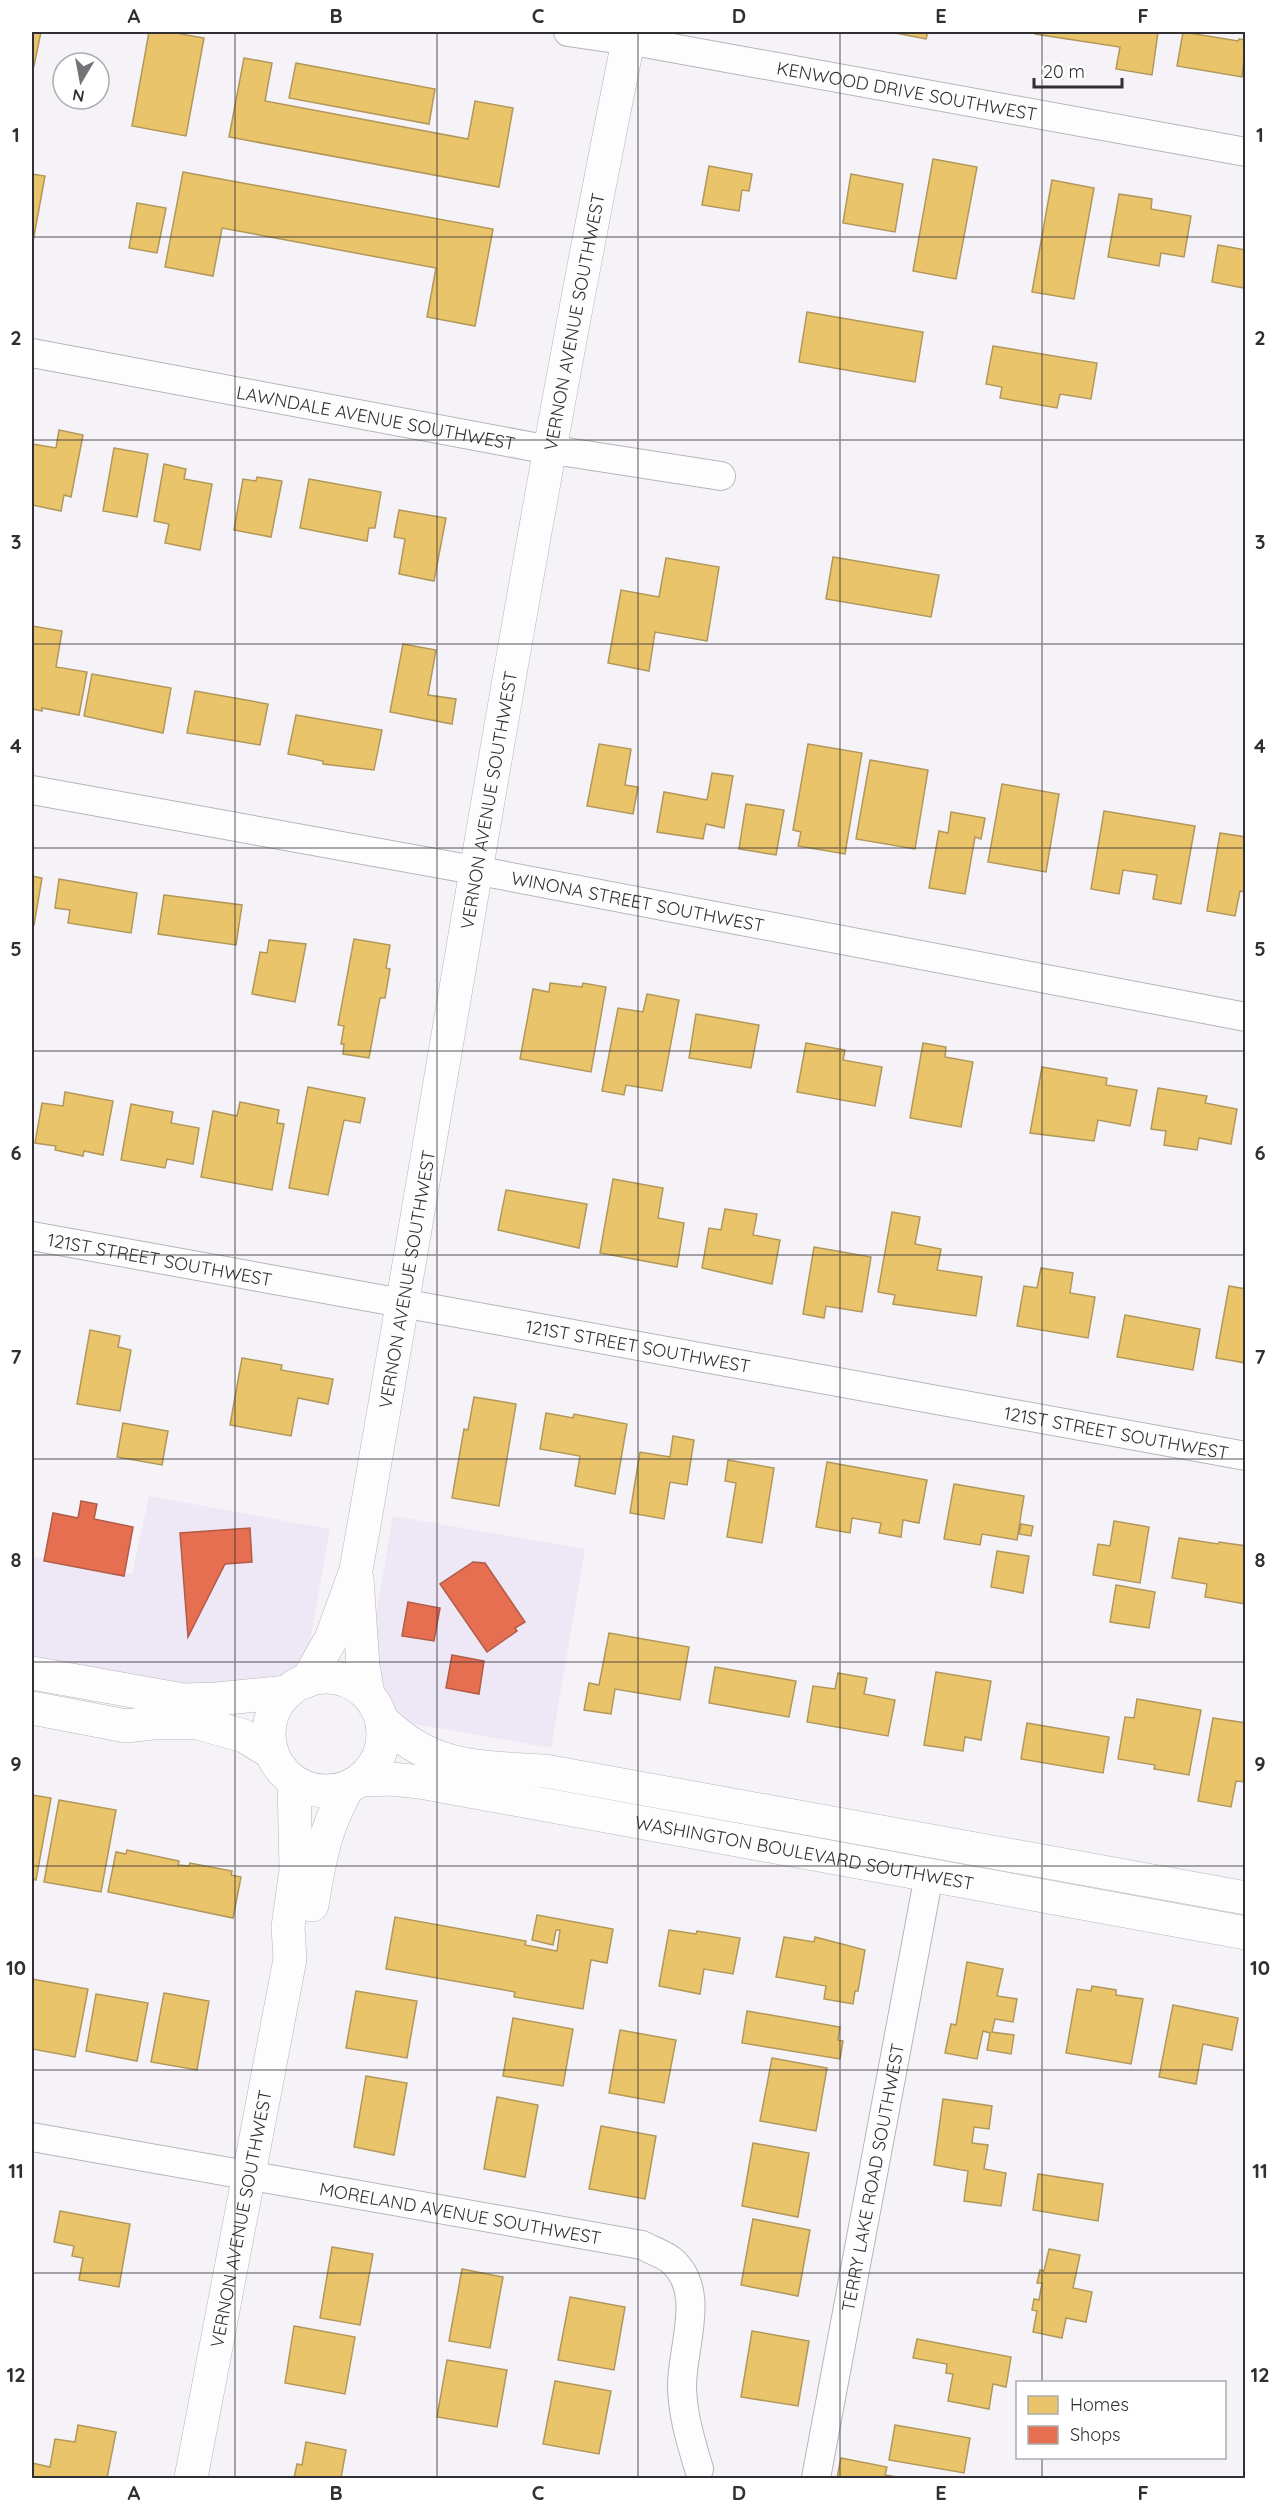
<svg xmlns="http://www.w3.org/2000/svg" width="1277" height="2510" font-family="Quicksand,sans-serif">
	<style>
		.built { fill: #eee7f5 }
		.homes { fill: #e9c46a; stroke: #b2975a; stroke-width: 1.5 }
		.shops { fill: #e76f51; stroke: #b05c48; stroke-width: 1.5 }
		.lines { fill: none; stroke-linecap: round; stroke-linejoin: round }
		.street-casing { stroke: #b7b5ba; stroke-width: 30 }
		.secondary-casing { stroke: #b7b5ba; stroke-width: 34 }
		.street { stroke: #fefdfe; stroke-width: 28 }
		.secondary { stroke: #fefdfe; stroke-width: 33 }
		.grid { fill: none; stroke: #312f33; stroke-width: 1.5; stroke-opacity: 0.55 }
		.labels { text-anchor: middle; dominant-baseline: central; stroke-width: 6; stroke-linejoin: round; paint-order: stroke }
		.street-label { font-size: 18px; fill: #312f33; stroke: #fff }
		.neatline { fill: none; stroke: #312f33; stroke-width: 2 }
		.grid-label { font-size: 20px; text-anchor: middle; font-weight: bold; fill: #312f33 }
	</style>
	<rect width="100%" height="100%" fill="#f5f2f8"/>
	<path class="built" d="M149,1496L330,1529L303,1680L262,1699L32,1659V1556L132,1574Z
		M393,1516L585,1549L551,1748L359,1714Z"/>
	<path class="homes" d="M32,32H41L34,66H32Z
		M149,32H170L204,38L186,136L132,126Z
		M890,32H928L926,39Z
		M1035,32H1158L1152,75L1116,69L1120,47L1035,34Z
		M1183,32L1238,41L1239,39L1246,40L1242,77L1177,66Z
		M244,58L272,63L265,101L468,139L475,101L513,108L499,187L229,137Z
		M296,63L435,89L429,124L289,98Z
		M933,159L977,167L956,279L913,271Z
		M709,166L752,174L749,191L742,190L739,211L702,205Z
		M183,172L493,229L475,326L427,317L436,268L222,228L213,276L165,267Z
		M32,174L45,176L32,247Z
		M851,174L903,184L895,232L843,223Z
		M1052,180L1094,188L1074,299L1032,292Z
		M1119,194L1152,199L1151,209L1191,216L1184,257L1161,253L1159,266L1108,257Z
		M137,203L166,208L157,253L129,248Z
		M1218,245L1246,250L1244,288L1212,282Z
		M807,312L923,332L915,382L799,362Z
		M993,346L1097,363L1091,399L1060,394L1057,408L1000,398L1002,387L986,384Z
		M59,430L83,435L71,497L64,495L61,511L32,505V444L56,448Z
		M114,448L148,454L137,517L103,511Z
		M164,464L186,469L184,479L212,484L200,550L165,543L169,524L154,521Z
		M257,477L282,481L271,537L234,530L243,479L256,481Z
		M309,479L381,492L375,528H369L367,541L300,528Z
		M399,510L446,518L434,581L399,574L405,539L394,537Z
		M833,557L939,575L931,617L826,599Z
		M666,558L719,567L707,641L655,632L649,671L608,663L621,590L659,597Z
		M32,626L62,631L56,667L87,672L79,715L42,708V711L32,709Z
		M403,644L436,650L428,695L456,699L452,724L390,712Z
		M92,674L171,688L163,733L84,716Z
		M195,691L268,704L260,745L187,733Z
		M296,715L382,730L374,770L323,764V761L288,754Z
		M599,744L631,749L625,785L638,787L633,814L587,806Z
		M808,744L862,753L845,854L798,846L801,832L793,830Z
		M870,760L928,770L915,849L856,839Z
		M712,773L733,776L724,828L706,824L703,839L657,832L664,792L707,800Z
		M1002,784L1059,794L1046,872L988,862Z
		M746,804L784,810L776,855L739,849Z
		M1104,811L1195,826L1181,904L1153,899L1157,875L1123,870L1119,894L1091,889Z
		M951,812L985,818L981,839L975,837L965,894L929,888L939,831L948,833Z
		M1220,833L1246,837V892L1240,891L1235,916L1207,911Z
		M32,876L42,878L34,925H32Z
		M59,879L137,893L131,933L68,923L70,910L55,908Z
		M164,895L242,905L236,945L158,934Z
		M354,939L390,945L386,968L390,969L385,998H380L369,1058L343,1054L344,1044H341L344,1026L338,1025Z
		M269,940L306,944L295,1002L252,994L260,952L267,953Z
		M550,983L582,987L583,983L606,987L591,1072L520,1059L533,989L549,992Z
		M647,994L679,1000L662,1091L626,1085L624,1095L602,1091L618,1008L643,1012Z
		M696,1014L759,1025L751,1068L689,1058Z
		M806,1043L845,1050L843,1060L882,1067L875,1106L797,1092Z
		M923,1043L946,1047L945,1057L973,1062L961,1127L910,1118Z
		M1042,1067L1107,1078L1106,1085L1137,1090L1130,1126L1098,1120L1094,1141L1030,1133Z
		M308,1087L365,1098L360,1123L344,1120L328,1195L289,1188Z
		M1158,1088L1207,1096L1205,1103L1237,1109L1231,1144L1199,1138L1197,1150L1164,1145L1166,1131L1151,1129Z
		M65,1092L113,1101L103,1155L84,1151L83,1156L55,1150L56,1146L35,1143L42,1103L63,1106Z
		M240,1102L279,1110L277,1123L284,1124L272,1190L201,1177L213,1111L237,1116Z
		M131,1104L173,1112L171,1123L199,1128L193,1164L167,1159L165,1168L121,1160Z
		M613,1179L663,1188L658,1218L684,1223L677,1267L600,1253Z
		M506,1190L587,1204L579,1248L498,1230Z
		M725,1209L757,1214L753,1235L780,1240L772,1284L702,1268L709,1228L721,1230Z
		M892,1212L920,1217L915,1244L941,1249L937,1270L982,1277L976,1316L893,1304L895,1295L878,1292Z
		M814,1247L871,1257L862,1312L826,1306L824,1318L803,1314Z
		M1041,1268L1073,1273L1070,1293L1095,1297L1088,1338L1017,1326L1024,1286L1037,1288Z
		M1229,1286L1246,1289V1363L1216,1358Z
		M1125,1315L1200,1329L1193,1370L1117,1357Z
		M90,1330L120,1336L118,1347L131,1350L120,1411L77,1404Z
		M242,1358L282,1365L281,1370L333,1379L328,1404L298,1398L291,1436L230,1425Z
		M474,1397L516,1404L499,1506L452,1498L464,1429L468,1430Z
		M546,1413L573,1418L574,1414L627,1424L615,1494L575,1486L580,1456L540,1449Z
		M123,1423L168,1431L162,1465L117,1457Z
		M673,1436L694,1440L687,1485L670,1482L664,1519L630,1513L640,1452L670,1457Z
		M728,1460L774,1468L762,1543L727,1537L736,1483L725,1481Z
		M827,1462L927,1480L919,1523L903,1520L901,1537L879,1533L881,1523L852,1518L850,1533L816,1527Z
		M954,1484L1024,1496L1017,1540L982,1534L980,1545L944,1539Z
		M1114,1521L1149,1527L1140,1583L1093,1575L1098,1544L1110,1546Z
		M1021,1524L1033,1526L1031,1536L1019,1534Z
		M1179,1538L1218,1544L1219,1542L1246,1546V1604L1205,1597L1207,1584L1172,1578Z
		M997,1551L1029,1556L1023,1593L991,1587Z
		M1116,1585L1155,1592L1149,1628L1110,1622Z
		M609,1633L689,1647L680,1700L615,1689L611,1714L584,1710L589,1683L599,1685Z
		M715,1667L796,1681L789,1717L709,1703Z
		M936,1672L991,1681L981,1740L965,1737L963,1751L924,1745Z
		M838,1673L867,1678L864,1694L895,1700L888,1736L807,1722L813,1686L835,1689Z
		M1137,1699L1201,1710L1189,1775L1154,1769L1155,1765L1118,1759L1125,1717L1134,1718Z
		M1213,1718L1246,1723V1782L1236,1781L1231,1807L1198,1801Z
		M1027,1723L1109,1737L1103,1773L1021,1759Z
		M32,1795L51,1798L36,1880L32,1879Z
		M59,1800L116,1810L101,1892L44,1882Z
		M127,1850L179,1861L178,1865L189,1866L190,1863L232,1871L231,1875L241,1877L233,1918L108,1892L116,1852L126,1854Z
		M537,1915L613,1929L607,1963L591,1960L583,2009L514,1997L515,1992L386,1969L395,1917L526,1941L525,1945L557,1951L560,1930H556L553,1945L532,1940Z
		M669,1930L696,1934L697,1931L740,1938L733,1974L704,1969L700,1994L659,1986Z
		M784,1937L814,1942L815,1937L865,1950L858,1991H855L853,2004L824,1999L826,1986L776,1977Z
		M967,1962L1003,1969L997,1996L1017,1999L1013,2022L995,2019L992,2032L1014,2035L1011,2054L987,2050L990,2033L983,2031L977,2059L945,2053L951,2024L956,2025Z
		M32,1979L88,1989L75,2057L32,2049Z
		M1092,1986L1116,1990V1995L1143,1999L1131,2064L1066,2053L1077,1989L1091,1991Z
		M356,1991L417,2001L407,2058L346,2048Z
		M164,1993L209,2001L197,2070L151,2062Z
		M96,1994L148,2003L137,2061L86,2051Z
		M1173,2005L1238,2018L1232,2050L1203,2044L1196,2084L1159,2077Z
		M747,2011L840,2027L838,2040L843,2041L840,2059L742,2043Z
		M513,2018L573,2029L563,2086L503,2076Z
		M620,2030L676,2040L664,2103L609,2093Z
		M772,2058L827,2068L816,2131L760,2121Z
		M366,2076L407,2083L394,2155L354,2147Z
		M497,2097L538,2105L525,2177L484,2169Z
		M943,2099L992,2106L989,2129L974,2127L972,2143L988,2145L984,2169L1006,2173L1001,2206L964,2201L968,2171L934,2165Z
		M601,2126L656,2136L645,2199L589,2189Z
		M753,2143L809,2153L798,2217L742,2206Z
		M1038,2174L1103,2184L1098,2221L1033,2210Z
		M60,2211L130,2224L119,2287L79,2280L83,2258L72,2256L74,2246L54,2242Z
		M753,2219L810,2230L798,2296L741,2285Z
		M332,2247L373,2254L360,2325L320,2318Z
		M1049,2249L1080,2255L1073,2288L1092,2292L1086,2322L1066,2318L1062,2338L1033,2332L1037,2311L1032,2310L1034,2299L1039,2300L1042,2283H1037L1040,2270L1044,2271Z
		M462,2269L503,2277L490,2348L449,2341Z
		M570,2297L625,2307L614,2370L558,2360Z
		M294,2326L355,2337L345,2394L285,2383Z
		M752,2331L809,2341L798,2406L741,2397Z
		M917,2339L1011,2357L1006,2387L993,2384L989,2409L948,2401L953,2374L946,2373L947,2364L913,2358Z
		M447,2360L507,2370L497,2427L437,2417Z
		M555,2381L611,2391L599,2454L543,2444Z
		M78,2425L116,2432L107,2478H32V2463L50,2467L55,2439L75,2442Z
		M895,2425L970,2438L964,2473L889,2460Z
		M306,2442L346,2450L341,2478H294L297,2464L302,2465Z
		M841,2458L887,2467L885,2475L903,2478H837Z"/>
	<path class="shops" d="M81,1501L97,1504L94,1519L133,1527L124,1576L44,1561L53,1513L78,1518Z
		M250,1528L252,1562L225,1564L188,1637L180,1533Z
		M473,1562L485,1563L525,1622L515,1628L517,1631L487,1652L440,1584Z
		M408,1602L440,1608L434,1641L402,1636Z
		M452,1655L484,1661L479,1694L446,1688Z"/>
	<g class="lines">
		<g class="street-casing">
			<g id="street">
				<path id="s1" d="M568,32L650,44L1246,152"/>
				<path id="s2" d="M32,353L534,447L721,476"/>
				<path id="s3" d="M32,790L474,870L1246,1017"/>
				<path id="s4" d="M32,1236L1246,1456"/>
				<path id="s5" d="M32,2137L642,2245C651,2250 663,2254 671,2260C708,2291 681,2348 682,2388C683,2417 691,2442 699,2469"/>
				<path id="s6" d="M816,2478L929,1875"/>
			</g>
		</g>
		<g class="secondary-casing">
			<g id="secondary">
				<path d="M357,1579L363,1666L368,1694"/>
				<path d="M32,1673L183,1700L217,1699L288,1692"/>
				<circle cx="326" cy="1734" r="57"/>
				<path id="s7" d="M307,1681L331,1639L356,1570C447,1057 526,542 630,32"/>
				<path d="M32,1708L126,1726L152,1723H198L244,1736L272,1753"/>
				<path d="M382,1721C392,1729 402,1738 412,1744C452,1770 499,1768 545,1771L1246,1898"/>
				<path id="s8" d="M363,1780L392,1779L420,1782L1246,1933"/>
				<path d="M312,1905C319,1862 325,1827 347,1789"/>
				<path id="s9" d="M191,2478L290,1959L288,1927L296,1870L294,1782"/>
			</g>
		</g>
		<use href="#street" class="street"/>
		<use href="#secondary" class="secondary"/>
	</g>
	<path class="grid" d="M235,32V2478M437,32V2478M638,32V2478M840,32V2478M1042,32V2382M32,237H1246M32,440H1246M32,644H1246M32,848H1246M32,1051H1246M32,1255H1246M32,1459H1246M32,1662H1246M32,1866H1246M32,2070H1246M32,2273H1246M1042,2458V2478"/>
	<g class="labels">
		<g class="street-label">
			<text stroke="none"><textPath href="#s1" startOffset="344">KENWOOD DRIVE SOUTHWEST</textPath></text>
			<text stroke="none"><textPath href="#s7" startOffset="1389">VERNON AVENUE SOUTHWEST</textPath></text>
			<text stroke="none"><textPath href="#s2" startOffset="350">LAWNDALE AVENUE SOUTHWEST</textPath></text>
			<text stroke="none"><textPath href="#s7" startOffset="903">VERNON AVENUE SOUTHWEST</textPath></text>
			<text stroke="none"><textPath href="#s3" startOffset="616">WINONA STREET SOUTHWEST</textPath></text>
			<text stroke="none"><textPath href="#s4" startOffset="130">121ST STREET SOUTHWEST</textPath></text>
			<text stroke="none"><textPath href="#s7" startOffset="417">VERNON AVENUE SOUTHWEST</textPath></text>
			<text stroke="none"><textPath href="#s4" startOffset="616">121ST STREET SOUTHWEST</textPath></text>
			<text stroke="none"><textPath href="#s4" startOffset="1102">121ST STREET SOUTHWEST</textPath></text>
			<text stroke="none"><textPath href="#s8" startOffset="448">WASHINGTON BOULEVARD SOUTHWEST</textPath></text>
			<text stroke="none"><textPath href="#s6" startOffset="306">TERRY LAKE ROAD SOUTHWEST</textPath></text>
			<text stroke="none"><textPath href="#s5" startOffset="435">MORELAND AVENUE SOUTHWEST</textPath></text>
			<text stroke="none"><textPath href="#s9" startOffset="264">VERNON AVENUE SOUTHWEST</textPath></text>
		</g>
	</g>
	<rect width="1277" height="2510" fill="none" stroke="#ffffff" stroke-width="66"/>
	<rect x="1016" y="2381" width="210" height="78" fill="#ffffff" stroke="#adacad" stroke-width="1.5"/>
	<rect x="1028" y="2396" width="30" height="18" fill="#e9c46a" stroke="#adacad" stroke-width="1.5"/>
	<text x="1070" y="2411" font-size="18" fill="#312f33">Homes</text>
	<rect x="1028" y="2426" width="30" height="18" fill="#e76f51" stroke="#adacad" stroke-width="1.5"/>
	<text x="1070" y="2441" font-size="18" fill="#312f33">Shops</text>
	<g transform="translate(81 81) rotate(190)"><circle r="28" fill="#ffffff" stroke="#adacad" stroke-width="1.5"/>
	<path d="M0-4.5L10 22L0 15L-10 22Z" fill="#767378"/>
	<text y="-9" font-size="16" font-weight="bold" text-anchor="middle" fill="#312f33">N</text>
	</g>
	<path d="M1034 78v9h88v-9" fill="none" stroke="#312f33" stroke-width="3"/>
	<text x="1043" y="78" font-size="18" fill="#312f33" stroke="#ffffff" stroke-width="4.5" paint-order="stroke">20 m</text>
	<rect x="33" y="33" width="1211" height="2444" class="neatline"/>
	<g class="grid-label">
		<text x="134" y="23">A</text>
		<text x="336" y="23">B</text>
		<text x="538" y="23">C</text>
		<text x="739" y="23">D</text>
		<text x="941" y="23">E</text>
		<text x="1143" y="23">F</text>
		<text x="16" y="142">1</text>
		<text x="1260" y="142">1</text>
		<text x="16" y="345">2</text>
		<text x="1260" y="345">2</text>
		<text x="16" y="549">3</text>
		<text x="1260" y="549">3</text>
		<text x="16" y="753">4</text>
		<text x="1260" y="753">4</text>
		<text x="16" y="956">5</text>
		<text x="1260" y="956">5</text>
		<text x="16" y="1160">6</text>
		<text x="1260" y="1160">6</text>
		<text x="16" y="1364">7</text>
		<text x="1260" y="1364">7</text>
		<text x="16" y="1567">8</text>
		<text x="1260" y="1567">8</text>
		<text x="16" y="1771">9</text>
		<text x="1260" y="1771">9</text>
		<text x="16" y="1975">10</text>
		<text x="1260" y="1975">10</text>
		<text x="16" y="2178">11</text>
		<text x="1260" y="2178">11</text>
		<text x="16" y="2382">12</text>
		<text x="1260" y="2382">12</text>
		<text x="134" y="2500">A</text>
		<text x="336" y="2500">B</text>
		<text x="538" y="2500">C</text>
		<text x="739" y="2500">D</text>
		<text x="941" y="2500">E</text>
		<text x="1143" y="2500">F</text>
	</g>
</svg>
